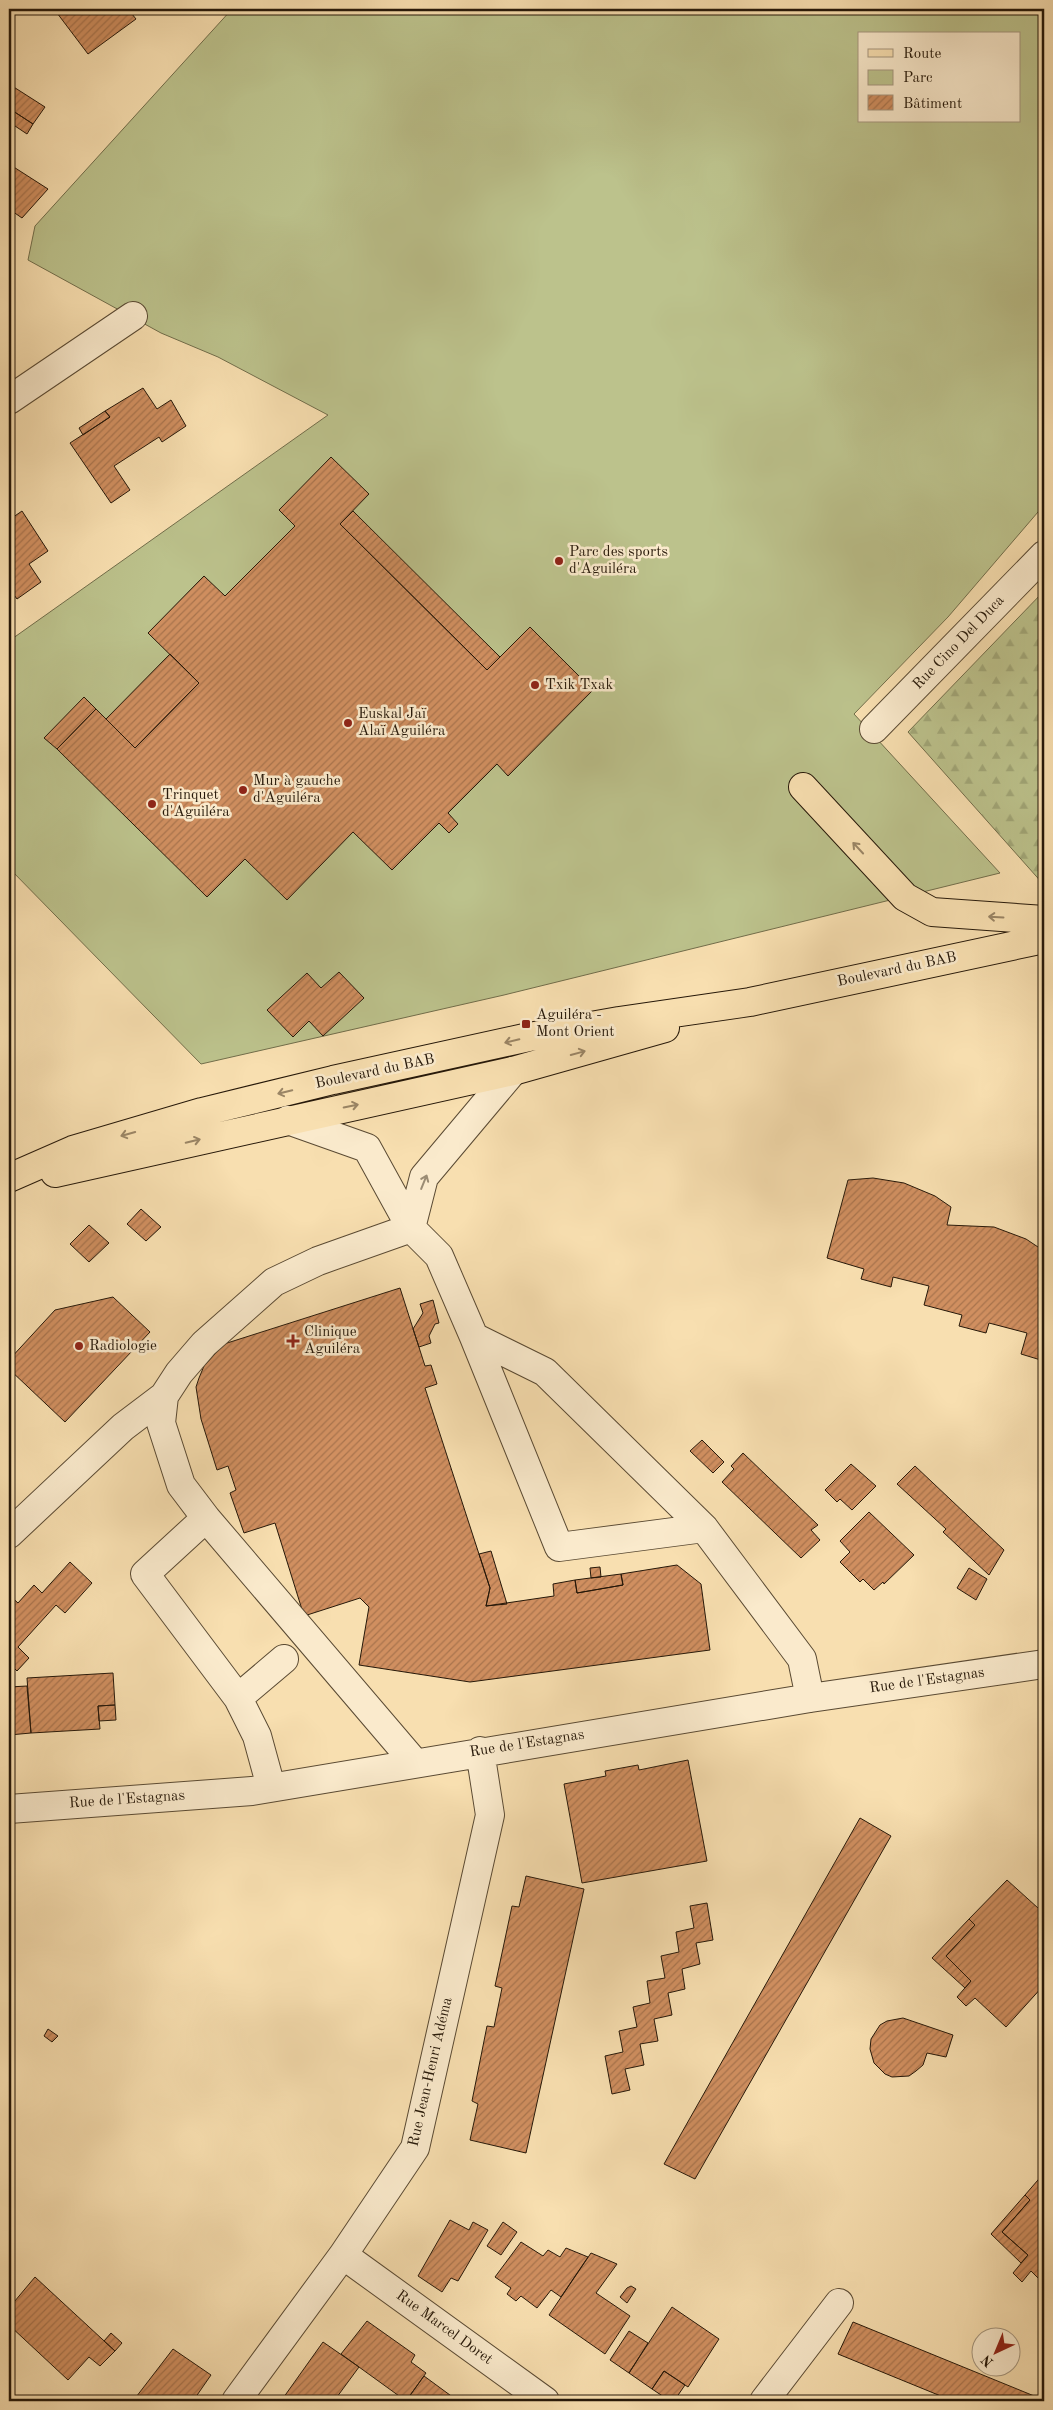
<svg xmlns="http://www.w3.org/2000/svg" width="1053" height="2410" font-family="'Old Standard TT',serif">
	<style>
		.forest { fill: url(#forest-firs); stroke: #716d4a }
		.green { fill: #bcc28c; stroke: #716d4a; fill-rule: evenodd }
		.building { fill: url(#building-hatch); stroke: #261809 }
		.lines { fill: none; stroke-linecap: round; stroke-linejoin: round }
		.minor-casing { stroke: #5a4a33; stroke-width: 30 }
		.major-casing { stroke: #261809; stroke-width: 30 }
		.minor { stroke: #faeacc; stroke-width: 28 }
		.major { stroke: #f8dfb0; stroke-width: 28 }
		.oneway { stroke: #9a8565 }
		.oneway2 { stroke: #9b8c74 }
		.poi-dot { fill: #8f2418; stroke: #faeacc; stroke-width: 2 }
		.labels { text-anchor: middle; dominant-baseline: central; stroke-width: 5; stroke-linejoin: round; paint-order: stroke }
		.poi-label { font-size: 15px; fill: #261809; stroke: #faeacc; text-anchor: start }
		.street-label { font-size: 15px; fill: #261809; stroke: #faeacc }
	</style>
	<defs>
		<pattern id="forest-firs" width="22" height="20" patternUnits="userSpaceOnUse" patternTransform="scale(1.25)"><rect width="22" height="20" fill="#bcc28c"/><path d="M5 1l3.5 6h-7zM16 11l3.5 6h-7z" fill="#a1a677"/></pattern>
		<pattern id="building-hatch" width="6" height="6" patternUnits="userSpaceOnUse" patternTransform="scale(1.25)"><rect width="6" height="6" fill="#d08f60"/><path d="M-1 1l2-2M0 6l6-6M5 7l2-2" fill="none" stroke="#a9744d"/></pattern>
	</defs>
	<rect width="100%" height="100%" fill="#f8dfb0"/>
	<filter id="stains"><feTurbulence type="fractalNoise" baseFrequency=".004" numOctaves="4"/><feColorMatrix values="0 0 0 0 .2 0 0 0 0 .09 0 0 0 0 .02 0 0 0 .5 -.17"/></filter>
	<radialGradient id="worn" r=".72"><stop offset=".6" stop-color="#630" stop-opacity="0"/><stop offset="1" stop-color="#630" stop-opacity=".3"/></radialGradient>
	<path class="forest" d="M1044,591V885L908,732Z"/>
	<path class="green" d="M232,9H413L420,15L427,9H1044V505L948,617L854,714L1000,873L504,995L201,1064L9,868V641L328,415L218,357L161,333L28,260L35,226ZM859,34H1019V121H859Z"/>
	<path class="building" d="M54,9H128L136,19L88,54Z
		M9,84L45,107L33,124L10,109L9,111Z
		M10,109L33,124L27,134L9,122Z
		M9,164L48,189L22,218L9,209Z
		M143,388L157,409L171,400L186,426L162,442L159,437L114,466L130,490L111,503L70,443L110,417L105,411Z
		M105,411L110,417L83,435L79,428Z
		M331,457L369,494L340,524L487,670L530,627L593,690L508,776L497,764L448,813L458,824L449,833L439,823L392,870L353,832L287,900L245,859L207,897L57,749L96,709L135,748L199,683L148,633L204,576L225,596L295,526L279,510Z
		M22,511L48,551L29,564L41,582L17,599L9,588V520Z
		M353,511L500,657L487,670L340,524Z
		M170,654L199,683L135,748L106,719Z
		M84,697L96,709L57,749L44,738Z
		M339,972L364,998L323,1036L309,1021L293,1037L267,1010L307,973L321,988Z
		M873,1178L904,1183L935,1196L951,1207L947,1225L994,1227L1026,1239L1044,1251V1361L1021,1354L1027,1333L989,1323L986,1333L959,1326L962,1315L924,1305L929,1286L893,1277L891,1287L861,1279L864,1269L827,1258L848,1180Z
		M141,1209L161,1227L146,1241L127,1224Z
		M89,1225L109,1243L89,1262L70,1244Z
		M400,1288L425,1366L431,1365L437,1384L425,1388L490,1588L486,1606L554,1596L553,1584L575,1580L577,1593L623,1585L621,1574L677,1565L701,1584L710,1650L470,1682L359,1665L369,1607L360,1598L304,1616L275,1523L244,1533L230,1493L236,1490L228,1466L217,1470L201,1419L196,1387L199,1378L204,1366L224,1344Z
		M113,1297L150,1332L65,1422L9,1369V1360L55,1310Z
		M433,1300L439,1323L435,1324L429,1336L431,1343L419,1347L413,1329L423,1313L420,1304Z
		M702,1440L724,1462L713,1473L690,1451Z
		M743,1453L818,1525L811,1530L820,1540L801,1558L722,1482L734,1469L731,1466Z
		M851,1464L876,1486L852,1510L840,1499L837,1502L825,1490Z
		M915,1466L1004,1550L989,1575L943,1532L946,1529L897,1484Z
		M869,1512L914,1555L884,1584L883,1582L874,1590L863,1579L860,1582L840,1562L850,1552L840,1541Z
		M491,1551L507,1604L486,1606L490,1588L479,1554Z
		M70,1562L92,1583L65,1613L56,1605L18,1647L29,1658L17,1671L9,1663V1595L18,1603L34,1585L42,1593Z
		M600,1567L601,1577L591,1578L590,1568Z
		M969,1568L987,1579L976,1600L957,1588Z
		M621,1574L623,1585L577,1593L575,1580Z
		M113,1673L115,1705L98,1706L100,1729L31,1733L27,1678Z
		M27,1686L31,1733L9,1735V1687Z
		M115,1705L116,1720L99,1721L98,1706Z
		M688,1760L707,1861L582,1883L564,1784L606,1776L605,1771L638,1765L639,1770Z
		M860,1818L891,1836L695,2179L664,2164Z
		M526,1876L584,1889L526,2153L470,2140L478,2104L472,2101L487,2026L494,2027L502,1988L495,1986L512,1906L519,1907Z
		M1007,1880L1038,1908L1044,1903V1985L1006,2027L975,1998L966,2006L957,1997L971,1981L946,1956L975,1925L969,1919Z
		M707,1903L713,1940L696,1943L700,1964L682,1969L685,1989L668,1993L672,2015L654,2019L658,2041L640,2044L644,2065L625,2069L630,2090L612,2094L605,2056L623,2052L619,2031L637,2027L633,2007L650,2003L647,1981L665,1978L661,1956L679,1952L676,1932L694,1928L690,1906Z
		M969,1919L975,1925L946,1956L971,1981L965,1988L932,1958Z
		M903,2018L953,2035L946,2057L927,2053L923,2065L916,2071L909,2076L892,2077L885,2074L874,2063L870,2049L871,2039L880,2025L887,2021Z
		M48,2029L58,2036L52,2042L44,2036Z
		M1044,2173V2284L1031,2271L1022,2282L1013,2273L1028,2255L1002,2232L1030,2200L1025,2195Z
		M1025,2195L1030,2200L1002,2232L1028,2255L1021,2263L991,2234Z
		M450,2220L469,2230L473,2222L488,2230L458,2281L451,2278L442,2292L418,2276Z
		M503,2222L517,2232L501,2255L487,2246Z
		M521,2242L543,2256L548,2250L560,2257L566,2248L588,2257L561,2297L551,2290L537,2308L521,2296L516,2301L507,2294L511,2288L495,2277Z
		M591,2253L617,2264L596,2293L630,2316L605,2354L549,2315Z
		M35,2277L115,2351L100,2366L89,2357L68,2380L9,2325V2308Z
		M631,2286L636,2289L627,2303L620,2297L627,2288Z
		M672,2307L719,2339L688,2387L664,2371L652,2389L629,2373Z
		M367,2321L415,2355L411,2362L426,2373L406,2401L341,2354Z
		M853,2322L1044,2400V2401H953L838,2354Z
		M629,2331L648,2343L629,2373L610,2360Z
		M111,2333L122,2343L115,2351L104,2341Z
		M323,2342L359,2367L334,2401H281Z
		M173,2349L211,2375L193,2401H133Z
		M664,2371L685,2385L674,2401H670L652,2389Z
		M424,2376L454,2398L452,2401H406Z"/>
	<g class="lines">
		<g class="minor-casing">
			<path id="minor" d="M9,400L133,316
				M874,729L1044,555
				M288,1120L367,1148L411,1228L439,1256L474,1337L545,1372L704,1528L802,1659L810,1698
				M411,1228L424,1177L513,1071
				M474,1337L559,1547L704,1528
				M206,1518L415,1763
				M9,1534L123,1427L164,1396
				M238,1698L284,1659
				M271,1787L257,1736L238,1698L145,1574L206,1518L181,1485L161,1423L164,1396L179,1373L204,1344L274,1282L318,1261L411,1228
				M9,1809L252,1791L810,1698L1044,1664
				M343,2255L545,2401
				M236,2401L343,2255L415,2148L490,1815L480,1751
				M764,2401L839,2303"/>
		</g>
		<g class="major-casing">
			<path id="major" d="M803,787L905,897L932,912L1044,920
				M55,1173L513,1071L665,1028
				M9,1178L73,1150L202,1112L333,1080L529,1037L619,1021L750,1002L1044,939"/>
		</g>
		<use href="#minor" class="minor"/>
		<use href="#major" class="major"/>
	</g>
	<defs><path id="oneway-shaft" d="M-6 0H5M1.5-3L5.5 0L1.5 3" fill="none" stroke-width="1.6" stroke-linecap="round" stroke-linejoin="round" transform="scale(1.25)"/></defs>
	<g class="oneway">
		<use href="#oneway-shaft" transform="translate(858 848) rotate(-133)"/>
		<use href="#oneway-shaft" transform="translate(996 917) rotate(-177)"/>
		<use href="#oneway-shaft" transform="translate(512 1041) rotate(167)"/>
		<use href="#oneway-shaft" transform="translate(578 1053) rotate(-15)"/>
		<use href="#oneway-shaft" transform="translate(285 1092) rotate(166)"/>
		<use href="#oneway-shaft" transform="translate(351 1106) rotate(-12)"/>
		<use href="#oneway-shaft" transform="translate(128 1134) rotate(164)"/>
		<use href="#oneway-shaft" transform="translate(193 1141) rotate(-13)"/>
	</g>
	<use class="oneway2" href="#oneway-shaft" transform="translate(424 1182) rotate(-68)"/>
	<g class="poi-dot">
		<circle cx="559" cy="561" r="5"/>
		<circle cx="535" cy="685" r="5"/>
		<circle cx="348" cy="723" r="5"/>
		<circle cx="243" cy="790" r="5"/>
		<circle cx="152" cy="804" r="5"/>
		<rect x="521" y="1019" width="10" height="10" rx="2.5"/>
		<path d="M290.5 1333.5h5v5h5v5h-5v5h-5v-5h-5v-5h5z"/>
		<circle cx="79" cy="1346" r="5"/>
	</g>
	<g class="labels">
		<g class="poi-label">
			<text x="569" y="552">Parc des sports<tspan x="569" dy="17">d'Aguiléra</tspan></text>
			<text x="545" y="685">Txik Txak</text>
			<text x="358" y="714">Euskal Jaï<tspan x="358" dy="17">Alaï Aguiléra</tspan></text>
			<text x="253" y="781">Mur à gauche<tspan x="253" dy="17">d'Aguiléra</tspan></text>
			<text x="162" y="795">Trinquet<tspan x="162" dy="17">d'Aguiléra</tspan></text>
			<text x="536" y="1015">Aguiléra -<tspan x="536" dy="17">Mont Orient</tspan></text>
			<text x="304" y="1332">Clinique<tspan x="304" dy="17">Aguiléra</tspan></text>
			<text x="89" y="1346">Radiologie</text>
		</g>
		<g class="street-label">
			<text transform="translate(959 643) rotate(-46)">Rue Cino Del Duca</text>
			<text transform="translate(897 970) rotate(-12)">Boulevard du BAB</text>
			<text transform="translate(375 1072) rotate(-12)">Boulevard du BAB</text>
			<text transform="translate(927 1681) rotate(-8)">Rue de l'Estagnas</text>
			<text transform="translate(527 1744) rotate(-9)">Rue de l'Estagnas</text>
			<text transform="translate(127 1800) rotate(-4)">Rue de l'Estagnas</text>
			<text transform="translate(431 2072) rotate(-77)">Rue Jean-Henri Adéma</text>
			<text transform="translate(444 2328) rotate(36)">Rue Marcel Doret</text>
		</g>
	</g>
	<rect width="1053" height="2410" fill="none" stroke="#f8dfb0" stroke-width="30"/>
	<rect x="10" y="10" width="1033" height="2390" fill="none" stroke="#261809" stroke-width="2.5"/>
	<rect x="15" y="15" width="1023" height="2380" fill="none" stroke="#261809"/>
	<rect x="858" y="32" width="162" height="90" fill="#faeacc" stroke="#a5967e"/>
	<rect x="868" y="49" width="25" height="8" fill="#f8dfb0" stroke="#a5967e"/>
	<text x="903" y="58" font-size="15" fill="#261809">Route</text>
	<rect x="868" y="70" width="25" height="15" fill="#bcc28c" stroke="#a5967e"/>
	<text x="903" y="82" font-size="15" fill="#261809">Parc</text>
	<rect x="868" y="95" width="25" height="15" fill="url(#building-hatch)" stroke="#a5967e"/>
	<text x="903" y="108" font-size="15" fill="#261809">Bâtiment</text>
	<g transform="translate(996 2352) rotate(224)"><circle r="24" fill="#faeacc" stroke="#a5967e"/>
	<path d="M0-4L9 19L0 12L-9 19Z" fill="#8f2418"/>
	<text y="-8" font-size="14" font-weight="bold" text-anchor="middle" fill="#261809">N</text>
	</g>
	<rect width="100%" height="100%" filter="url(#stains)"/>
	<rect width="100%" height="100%" fill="url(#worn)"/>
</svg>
